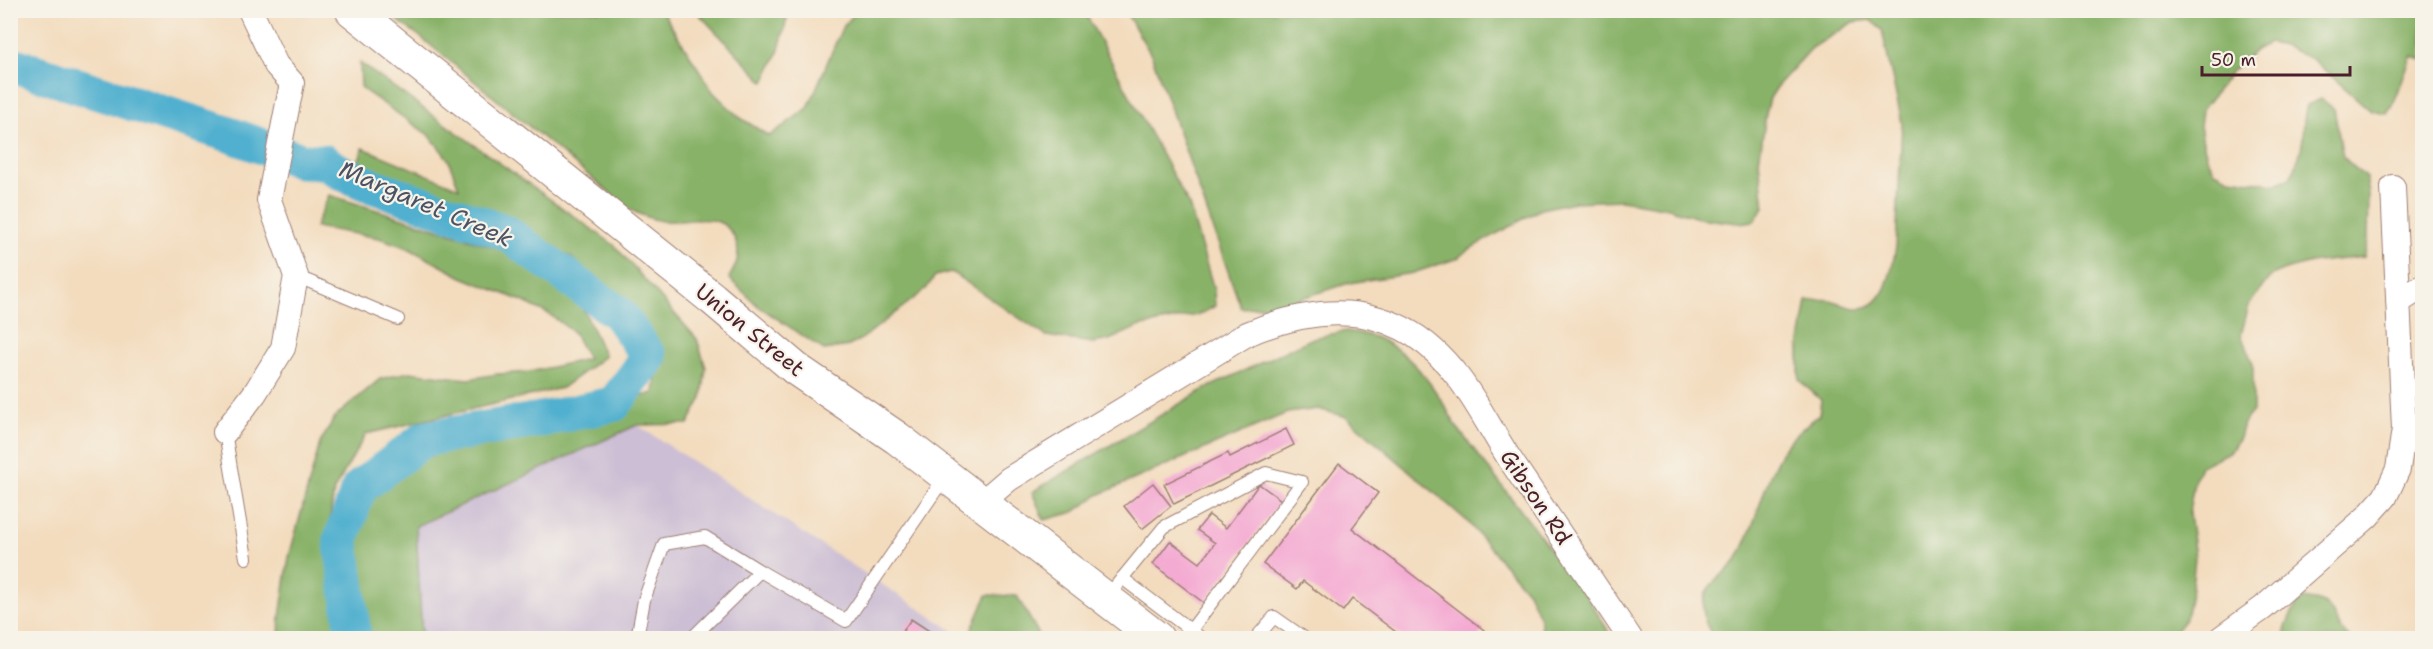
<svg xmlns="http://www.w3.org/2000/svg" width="2433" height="649" font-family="'Shantell Sans',sans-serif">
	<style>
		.industrial { fill: #ccbed4 }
		.forest { fill: #89b269; stroke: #6a684a; stroke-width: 1.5 }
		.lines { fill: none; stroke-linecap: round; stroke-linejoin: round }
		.river { stroke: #51b0cf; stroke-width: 36 }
		.building { fill: #f4a8d2 }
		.service-casing { stroke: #9e7e74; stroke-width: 14 }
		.minor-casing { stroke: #9e7e74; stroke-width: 26 }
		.secondary-casing { stroke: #9e7e74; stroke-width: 35 }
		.service { stroke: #fff; stroke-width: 12 }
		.minor { stroke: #fff; stroke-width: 24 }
		.secondary { stroke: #fff; stroke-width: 33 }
		.labels { text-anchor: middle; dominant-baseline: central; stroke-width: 4.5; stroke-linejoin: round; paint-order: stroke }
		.street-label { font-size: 22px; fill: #4a1f2b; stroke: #f7f3e8 }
		.water-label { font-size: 24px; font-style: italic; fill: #4c5264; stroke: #f7f3e8 }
	</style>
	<rect width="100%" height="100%" fill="#f7f3e8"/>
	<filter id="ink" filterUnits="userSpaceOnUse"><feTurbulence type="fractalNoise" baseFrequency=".0167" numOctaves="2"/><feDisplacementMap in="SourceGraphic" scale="12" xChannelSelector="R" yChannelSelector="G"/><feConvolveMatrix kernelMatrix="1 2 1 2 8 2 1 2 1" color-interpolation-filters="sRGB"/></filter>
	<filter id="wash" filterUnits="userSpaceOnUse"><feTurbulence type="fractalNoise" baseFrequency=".008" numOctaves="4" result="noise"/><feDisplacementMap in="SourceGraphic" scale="24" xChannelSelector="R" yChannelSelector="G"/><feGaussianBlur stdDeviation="1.35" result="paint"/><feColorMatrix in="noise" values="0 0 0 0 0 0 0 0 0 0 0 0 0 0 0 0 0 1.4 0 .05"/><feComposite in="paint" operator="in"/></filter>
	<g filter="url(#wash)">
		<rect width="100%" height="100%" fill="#f3dcbe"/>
		<path class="industrial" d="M637,425L960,635L958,638H422L416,527Z"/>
		<path class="forest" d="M2422,10V60L2412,56C2402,75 2400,96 2387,114L2371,111L2312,59L2284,46L2269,43L2257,49L2232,71L2202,110L2200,126L2203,142L2207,157L2215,171L2229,178L2275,184L2290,178C2297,165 2301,153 2303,138C2304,126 2303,117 2307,105L2321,99L2334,109L2343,157L2366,178L2369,194L2368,242L2364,257L2315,262L2284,270L2269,278L2249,305L2241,335L2253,364V411L2243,423L2239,438L2231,451L2201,466L2194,481L2189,513L2195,557L2192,588L2186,618L2170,638H1715C1704,626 1701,612 1705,595C1708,583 1730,571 1738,558C1758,523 1763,480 1785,447C1794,434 1807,425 1819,415L1821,400L1799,380V348L1807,301C1814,301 1823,298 1830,300C1839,302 1847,308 1857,308C1886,310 1892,269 1896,247L1902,123L1882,30L1870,20L1853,22L1812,48L1779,84L1770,98L1766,114L1759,161L1764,207L1754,221L1738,223L1698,218L1669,208L1622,200L1574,202L1541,209L1466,251L1458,258L1413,273L1349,283L1280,305L1241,308L1152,56L1125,11Z
			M383,11H662L713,92L739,117L769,136L808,108L842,28L857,11H1084L1189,205L1214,290L1215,306L1201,314L1138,327L1109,340L1093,343L1046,336L951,272L935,276L926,289L863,338L849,346L824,350L758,306L729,278C736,266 741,256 736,242C724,207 689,224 662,221C650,219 641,215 631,210L418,35Z
			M696,11H789L778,53L764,82Z
			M360,63L614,245L697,339L706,368L702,398L688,424L637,425L416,526L422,638H369L361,572L354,557V541L364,513L383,486L394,474L421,459L498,434L654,393L658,361L651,330L627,310L571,257L357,165L363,148L459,188L448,159L430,136L361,88Z
			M329,195L507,251L535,266L582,306L605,356L562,388L366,434L334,490L329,525L337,638H279L280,617L289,557L320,443L335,417L380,379L409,372L468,379L498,374L529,372L588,359L573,332L549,314L522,301L462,277L408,248L379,238L315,227Z
			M1346,331C1356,333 1368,334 1377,338C1414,354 1438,392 1456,426L1587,597L1613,638H1540L1541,621L1528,592L1467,521L1347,417L1318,409L1287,413L1098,495L1074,512L1044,520L1032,492L1203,390L1313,338Z
			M987,595L1017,596L1041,638H968Z
			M2302,599C2341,599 2327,620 2350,638H2284C2286,622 2291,612 2302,599Z"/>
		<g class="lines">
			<path class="river" d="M10,64L228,134L302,161L324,162L342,173L370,185L505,232L619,314L649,357L614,404L544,419L424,439L359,488L341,540L354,638"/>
		</g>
		<g id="blocks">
			<path class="building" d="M1286,429L1294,445L1174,504L1164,484L1228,453L1230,457Z
				M1339,463L1378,493L1352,528L1484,630L1477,638H1404L1352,599L1343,611L1303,581L1297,589L1263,564Z
				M1153,483L1171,506L1142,529L1124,506Z
				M1259,484L1281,500L1204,603L1153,564L1170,541L1200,563L1215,543L1197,530L1209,515L1226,528Z
				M911,619L940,638H898Z"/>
		</g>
	</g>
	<g filter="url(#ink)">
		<use href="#blocks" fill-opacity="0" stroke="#9e7e74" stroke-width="1.5"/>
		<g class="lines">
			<g class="service-casing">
				<path id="service" d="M296,276L398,319
					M225,432L246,558
					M1122,578L1201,638
					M1106,598L1164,527L1266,473L1302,482L1185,638
					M637,638L644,600L664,544L705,537L760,571
					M692,638L760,571L846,621L945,477
					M1256,638L1274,617L1304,638"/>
			</g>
			<g class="minor-casing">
				<path id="minor" d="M2398,302L2422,287
					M225,432L255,393L283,348L296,276L269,200L292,83L276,65L250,10
					M981,503L1009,479L1247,334C1328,300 1402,303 1458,377C1478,403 1493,434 1511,461C1551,520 1591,579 1630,638
					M2221,638L2263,608L2367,517L2385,497L2398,469L2404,429L2393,187"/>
			</g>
			<g class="secondary-casing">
				<path id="secondary" d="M352,10L713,299L796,369L897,438L1157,638"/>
			</g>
			<use href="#service" class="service"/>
			<use href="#minor" class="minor"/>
			<use href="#secondary" class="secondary"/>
		</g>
	</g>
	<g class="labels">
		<g class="street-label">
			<text transform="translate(750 330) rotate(39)">Union Street</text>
			<text transform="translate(1536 497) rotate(56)">Gibson Rd</text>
		</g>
		<g class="water-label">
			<text transform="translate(426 204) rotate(23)">Margaret Creek</text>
		</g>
	</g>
	<rect width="2433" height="649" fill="none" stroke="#f7f3e8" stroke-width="36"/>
	<path d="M2202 66v9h148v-9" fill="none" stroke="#4a1f2b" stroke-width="3"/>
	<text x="2211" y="66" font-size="18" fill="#4a1f2b" stroke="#f7f3e8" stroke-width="4.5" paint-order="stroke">50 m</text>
</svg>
